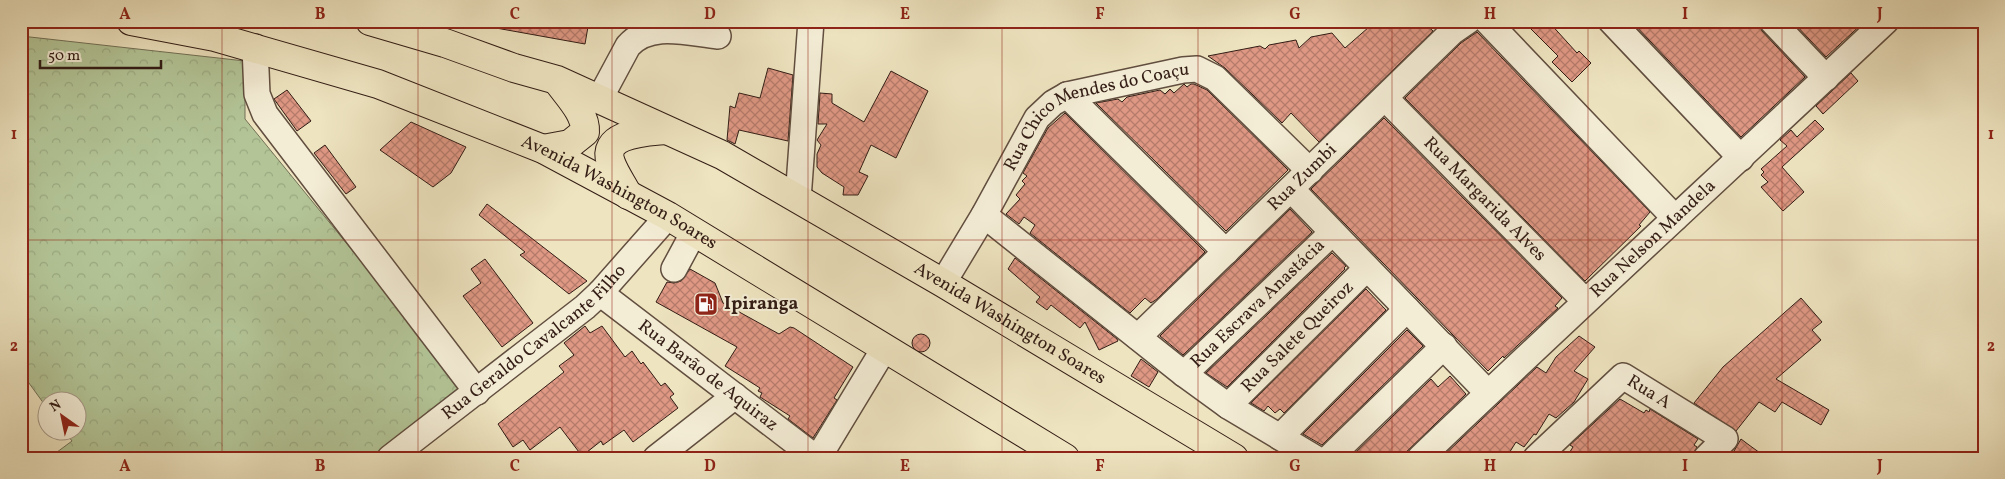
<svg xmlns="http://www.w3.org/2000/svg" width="2005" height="479" font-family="Vollkorn,serif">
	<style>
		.forest { fill: url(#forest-crowns); stroke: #727056 }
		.building { fill: url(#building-cross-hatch); stroke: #321c14 }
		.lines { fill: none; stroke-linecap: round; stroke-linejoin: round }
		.minor-casing { stroke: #614e3f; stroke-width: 28 }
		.highway-casing { stroke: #321c14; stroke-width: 30 }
		.minor { stroke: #f4edd6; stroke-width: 25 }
		.highway { stroke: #eee4c0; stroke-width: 28 }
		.grid { fill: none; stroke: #8f2418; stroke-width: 1; stroke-opacity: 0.55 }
		.labels { text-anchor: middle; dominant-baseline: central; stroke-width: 4; stroke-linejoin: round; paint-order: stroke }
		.street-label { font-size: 18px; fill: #321c14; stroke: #f4edd6 }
		.poi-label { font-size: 18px; font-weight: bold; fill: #321c14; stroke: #f4edd6; text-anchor: start }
		.neatline { fill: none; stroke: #8f2418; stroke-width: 2 }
		.grid-label { font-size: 16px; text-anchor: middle; font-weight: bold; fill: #8f2418 }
	</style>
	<defs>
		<pattern id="forest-crowns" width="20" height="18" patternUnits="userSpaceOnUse" patternTransform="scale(1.25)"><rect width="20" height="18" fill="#b3c597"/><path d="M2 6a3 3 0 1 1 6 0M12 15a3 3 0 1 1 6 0" fill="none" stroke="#9aa981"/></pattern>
		<pattern id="building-cross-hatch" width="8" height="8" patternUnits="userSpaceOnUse" patternTransform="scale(1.25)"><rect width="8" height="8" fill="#df9884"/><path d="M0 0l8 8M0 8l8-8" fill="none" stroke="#b57b6b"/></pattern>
	</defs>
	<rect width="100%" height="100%" fill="#eee4c0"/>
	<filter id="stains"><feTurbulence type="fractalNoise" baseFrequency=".004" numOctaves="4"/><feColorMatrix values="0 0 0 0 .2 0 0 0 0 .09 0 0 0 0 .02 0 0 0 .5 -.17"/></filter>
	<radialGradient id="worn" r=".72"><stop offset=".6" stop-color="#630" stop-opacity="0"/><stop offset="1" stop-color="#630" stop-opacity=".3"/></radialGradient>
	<path class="forest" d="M21,36L245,61V119L463,386L370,458H49L72,441L65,432H78V402H48L47,408L21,372Z"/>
	<path class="building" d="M496,21H589L585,44L496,28Z
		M1394,21H1412L1419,28L1424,23L1433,31L1319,142L1291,113L1282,123L1225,68L1208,56L1260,46L1265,49L1269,45L1296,40L1299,48L1311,37L1332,33L1345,48L1369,27Z
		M1523,21H1548L1577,53L1579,51L1591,63L1572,82L1552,62L1558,56Z
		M1631,21H1758L1762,31L1805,77L1741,137Z
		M1792,21H1865L1826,57Z
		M1477,32L1650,212L1639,225L1641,226L1585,281L1405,98L1461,43Z
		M768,68L793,75L788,141L739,130L735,144L727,140L730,106L735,108L739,93L760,98Z
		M891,71L928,91L896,158L871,145L859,172L868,176L858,195H843L844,187L822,173L817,167V154L821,145L817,140L827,124H818L820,93L832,94V103L864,122Z
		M1851,73L1858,81L1823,114L1816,106Z
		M1184,84L1187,87L1191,84H1194L1207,90L1288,170L1226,231L1096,103L1118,99L1122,102L1127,97L1160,90L1165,94L1170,89L1174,93Z
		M287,90L311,121L297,131L274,99Z
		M1065,113L1205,252L1157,299L1151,303L1145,298L1130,313L1030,233L1035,225L1024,217L1019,224L1006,214L1020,199L1016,195L1025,184L1022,181L1027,176L1023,173L1048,128Z
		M1384,118L1562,298L1555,306L1558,308L1504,358L1503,356L1488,371L1311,189Z
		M1815,120L1824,129L1782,167L1804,192L1783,211L1761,187L1768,182L1761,175L1764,172L1761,169L1787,146L1780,140L1791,130L1797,137Z
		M411,122L466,147L451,173L433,187L380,150Z
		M325,145L356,187L346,194L314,153Z
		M487,204L521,230L587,281L569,294L520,255L525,252L479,215Z
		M1290,209L1312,232L1183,355L1160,336Z
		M1332,253L1346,266L1344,268L1345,269L1227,387L1206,373Z
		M1015,258L1117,339L1118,341L1099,350L1085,322L1080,328L1051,305L1047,310L1036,302L1040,297L1008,269Z
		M485,259L533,323L502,347L463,296L481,283L471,269Z
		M690,269L715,283L723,303L779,334L790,327L794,328L853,367L834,398L837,400L813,438L788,419L790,416L760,397L762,393L758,391L760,388L725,366L737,347L656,302L667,282L674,283L681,281Z
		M1366,289L1386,310L1284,413L1280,409L1275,413L1268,406L1264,411L1251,403Z
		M1801,298L1822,322L1812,330L1821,340L1776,379L1829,410L1821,425L1782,402L1775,412L1759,402L1736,431L1694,403L1723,367Z
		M585,326L590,333L602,326L625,357L632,351L641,364L643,362L661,386L665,383L674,394L670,397L678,408L633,442L624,430L603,445L601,441L582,456L560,427L530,450L523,440L513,447L498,424L564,372L559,366L574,355L564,343Z
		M1407,330L1423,346L1322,445L1303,434Z
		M912 343a9 9 0 1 1 18 0a9 9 0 1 1-18 0Z
		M1579,336L1595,347L1574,371L1588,379L1574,402L1556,418L1549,414L1536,435L1534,434L1524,447L1516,442L1506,458H1441L1537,367L1546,373L1556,357Z
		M1141,359L1158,372L1149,387L1131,376Z
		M1450,376L1466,394L1400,458H1350L1431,379L1438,387Z
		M1620,399L1644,413L1646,410L1649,412L1650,409L1698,439L1694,445L1697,447L1692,458H1566L1573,447L1570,445Z
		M1741,439L1749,445L1767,458H1730Z"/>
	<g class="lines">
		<g class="minor-casing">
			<g id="minor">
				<path d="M1487,21L1675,218"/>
				<path d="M1611,21L1741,158"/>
				<path d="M1772,21L1826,78"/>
				<path d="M255,47L257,94L265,114L477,392"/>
				<path d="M1067,95L1226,252"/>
				<path id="s1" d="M1385,98L1585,301"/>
				<path d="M599,100L628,46C650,21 688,33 718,36"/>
				<path d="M1291,189L1488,393"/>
				<path d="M798,199L811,21"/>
				<path d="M984,215L1184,374L1228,406L1315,458"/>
				<path d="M674,269L694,232"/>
				<path id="s2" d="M943,283L984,215L1037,118L1053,103L1067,95L1183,70L1197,69L1215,78L1310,171"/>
				<path id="s3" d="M600,293L816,458"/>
				<path id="s4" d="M1138,337L1452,32L1468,21"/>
				<path id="s5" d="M1184,374L1332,233"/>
				<path id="s6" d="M1228,406L1367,268"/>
				<path d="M1280,437L1407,309"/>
				<path id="s7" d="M390,458L585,307L600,293L668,216"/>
				<path d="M656,458L735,396"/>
				<path d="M818,458L884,349"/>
				<path d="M1329,458L1444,346"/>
				<path id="s8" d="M1420,458C1574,311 1731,167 1886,21"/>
				<path id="s9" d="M1536,458L1623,376L1725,439L1706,458"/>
			</g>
		</g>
		<g class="highway-casing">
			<g id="highway">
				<path id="s10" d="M131,21L215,37L378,84L543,149L668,216L1065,458"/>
				<path id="s11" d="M370,21L445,43L514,68L557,80L722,155L943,283L1234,458"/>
				<path d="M543,149L570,144L585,132C586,114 569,97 558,82"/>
				<path d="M628,195C623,185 615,174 611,163C600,133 646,132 665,130"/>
			</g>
		</g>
		<use href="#minor" class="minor"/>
		<use href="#highway" class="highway"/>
	</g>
	<path class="grid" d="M222,21V458M418,21V458M612,21V458M808,21V458M1002,21V458M1198,21V458M1392,21V458M1588,21V458M1782,21V458M21,240H1984"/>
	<defs>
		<g id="fuel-square" transform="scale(1.25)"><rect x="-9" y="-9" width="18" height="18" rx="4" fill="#8f2418" stroke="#f4edd6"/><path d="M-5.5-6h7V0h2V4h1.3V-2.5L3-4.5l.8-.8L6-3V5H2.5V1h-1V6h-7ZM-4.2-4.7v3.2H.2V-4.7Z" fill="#fff"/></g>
	</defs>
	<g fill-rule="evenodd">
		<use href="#fuel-square" x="706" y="304"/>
	</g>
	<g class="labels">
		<g class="street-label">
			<text stroke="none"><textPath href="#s2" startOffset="242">Rua Chico Mendes do Coaçu</textPath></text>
			<text stroke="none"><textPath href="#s4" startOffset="229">Rua Zumbi</textPath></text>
			<text stroke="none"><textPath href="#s10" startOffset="520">Avenida Washington Soares</textPath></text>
			<text stroke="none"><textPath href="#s1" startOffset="142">Rua Margarida Alves</textPath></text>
			<text stroke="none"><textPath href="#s8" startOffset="320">Rua Nelson Mandela</textPath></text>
			<text stroke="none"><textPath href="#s5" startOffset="102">Rua Escrava Anastácia</textPath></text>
			<text stroke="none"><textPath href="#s11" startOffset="711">Avenida Washington Soares</textPath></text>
			<text stroke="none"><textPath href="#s6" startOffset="98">Rua Salete Queiroz</textPath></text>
			<text stroke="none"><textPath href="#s7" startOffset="185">Rua Geraldo Cavalcante Filho</textPath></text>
			<text stroke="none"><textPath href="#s3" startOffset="136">Rua Barão de Aquiraz</textPath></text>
			<text stroke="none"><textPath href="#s9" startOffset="150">Rua A</textPath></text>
		</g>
		<g class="poi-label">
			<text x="724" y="304">Ipiranga</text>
		</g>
	</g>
	<rect width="2005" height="479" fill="none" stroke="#eee4c0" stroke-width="55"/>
	<g transform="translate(62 416) rotate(327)"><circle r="24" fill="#f4edd6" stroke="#a69988"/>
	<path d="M0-4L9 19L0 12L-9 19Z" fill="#8f2418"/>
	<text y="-8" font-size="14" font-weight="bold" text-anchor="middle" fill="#321c14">N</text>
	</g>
	<path d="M40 60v8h121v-8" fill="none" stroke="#321c14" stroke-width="2.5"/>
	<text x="48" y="60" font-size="15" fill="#321c14" stroke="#f4edd6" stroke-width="4" paint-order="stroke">50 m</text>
	<rect x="28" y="28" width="1950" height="424" class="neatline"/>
	<g class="grid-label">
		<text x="125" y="19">A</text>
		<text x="320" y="19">B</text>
		<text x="515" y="19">C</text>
		<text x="710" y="19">D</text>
		<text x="905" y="19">E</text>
		<text x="1100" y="19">F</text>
		<text x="1295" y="19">G</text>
		<text x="1490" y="19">H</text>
		<text x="1685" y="19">I</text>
		<text x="1880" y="19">J</text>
		<text x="14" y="139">1</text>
		<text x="1991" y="139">1</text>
		<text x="14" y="351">2</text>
		<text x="1991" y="351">2</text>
		<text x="125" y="471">A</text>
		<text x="320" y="471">B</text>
		<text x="515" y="471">C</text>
		<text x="710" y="471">D</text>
		<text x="905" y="471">E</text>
		<text x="1100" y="471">F</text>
		<text x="1295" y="471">G</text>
		<text x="1490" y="471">H</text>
		<text x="1685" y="471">I</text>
		<text x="1880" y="471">J</text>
	</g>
	<rect width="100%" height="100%" filter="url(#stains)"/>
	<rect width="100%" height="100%" fill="url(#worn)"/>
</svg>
